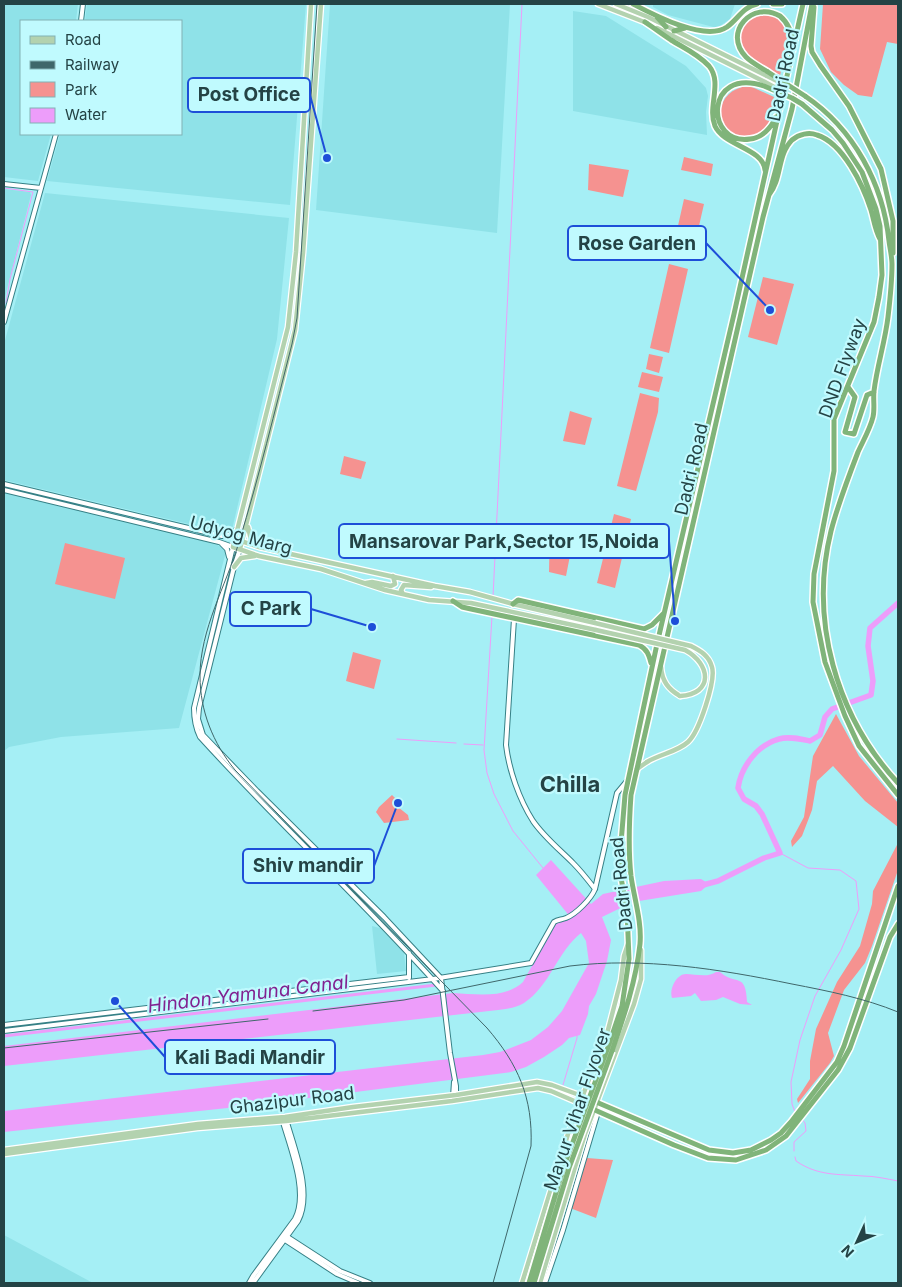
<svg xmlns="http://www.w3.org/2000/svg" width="902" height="1287" font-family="Inter,sans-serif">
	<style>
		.built { fill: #8fe2e8 }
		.green { fill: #f59290 }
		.water { fill: #ed9dfa }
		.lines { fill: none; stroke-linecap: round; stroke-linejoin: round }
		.stream { stroke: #ed9dfa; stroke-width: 1 }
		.canal { stroke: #ed9dfa; stroke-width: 3 }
		.river { stroke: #ed9dfa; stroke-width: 5.5 }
		.minor-casing { stroke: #368086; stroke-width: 6 }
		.major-casing { stroke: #fff; stroke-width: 7 }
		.highway-casing { stroke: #fff; stroke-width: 8 }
		.minor { stroke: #fff; stroke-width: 4 }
		.major { stroke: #b3d2af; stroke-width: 4.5 }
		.highway { stroke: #80b47a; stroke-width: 5 }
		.rail { stroke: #3f676a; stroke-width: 1 }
		.major-bridge-casing { stroke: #fff; stroke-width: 7; stroke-linecap: butt }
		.highway-bridge-casing { stroke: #fff; stroke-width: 8; stroke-linecap: butt }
		.major-bridge { stroke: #b3d2af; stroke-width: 4.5 }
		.highway-bridge { stroke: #80b47a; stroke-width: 5 }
		.labels { text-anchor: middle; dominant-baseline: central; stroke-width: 4.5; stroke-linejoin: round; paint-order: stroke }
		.street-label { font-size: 18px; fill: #244345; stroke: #c0fafe }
		.water-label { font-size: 19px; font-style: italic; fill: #812290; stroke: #c0fafe }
		.district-label { font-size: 22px; font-weight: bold; fill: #244345; stroke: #c0fafe }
		.leader { fill: none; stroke: #1d4ed8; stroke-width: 2 }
		.callout-dot { fill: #1d4ed8; stroke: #c0fafe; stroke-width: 2 }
		.callout { fill: #c0fafe; stroke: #1d4ed8; stroke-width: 2 }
		.callout-label { font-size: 19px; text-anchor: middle; font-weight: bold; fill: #244345 }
	</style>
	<rect width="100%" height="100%" fill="#a5eff5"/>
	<path class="built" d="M4,4H78L76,21H21V134H51L38,181L4,177Z
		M87,4H306L290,205L47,181L60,134H181V21H85Z
		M330,4H510L497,233L316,210Z
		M653,4H735L730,19L717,28L668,15L653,7Z
		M573,11L606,16L686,66L706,88L708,96L706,112L707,135L573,111Z
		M4,189L30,192L31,195L4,301Z
		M45,193L289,218L277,339L231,534L4,480V344Z
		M4,492L190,537L227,548L179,728L61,737L9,747L4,751Z
		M372,926L380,928L404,952L406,971L377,974Z
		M4,1235L93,1283H4Z"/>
	<path class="green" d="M823,4H898V44L887,42L872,97L858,95L844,85L831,72L820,49Z
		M760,14C800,13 785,52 780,76C770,69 755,63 747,54C733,39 743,20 760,14Z
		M742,87H752L774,97C771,105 773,115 769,123C765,130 759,135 751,136C719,144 707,97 742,87Z
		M684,157L713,164L711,176L681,170Z
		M589,164L629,170L623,197L588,190Z
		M684,199L704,204L691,261L671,257Z
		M669,264L688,269L669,353L650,348Z
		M763,277L794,284L777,345L748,337Z
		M649,354L663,357L659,373L646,369Z
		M642,372L663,377L659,392L638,387Z
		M640,393L659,398L658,412L636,491L617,486Z
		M570,411L592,418L585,445L563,441Z
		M344,456L366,462L361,479L340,474Z
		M614,514L631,519L615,588L597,583Z
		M550,525L575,530L566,576L549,572Z
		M65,543L125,558L115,599L55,584Z
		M353,652L381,660L374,689L346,681Z
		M836,714L859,756L898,803V827L865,801L833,766L817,781L812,810L802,836L792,847L791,841L804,817L813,756Z
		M392,795L396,799L393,803L408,815L409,820L384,823L376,812L379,807Z
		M898,843V870L872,946L865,963L844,990L828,1033L834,1056L830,1063L798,1103L797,1099L810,1079V1061L816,1029L837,982L860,946L872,904L873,891Z
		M587,1158L613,1160L596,1218L570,1208Z"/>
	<path class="water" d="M551,860L591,904L603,894L664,881L701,879L709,884L701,891L633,902L602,917L611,940L607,961L596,994L589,1006L588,1014L580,1035L569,1038L562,1045L544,1057L526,1067L511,1072L246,1106L4,1132V1111L483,1055L500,1052L531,1040L548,1027L562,1011L589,963L586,941L581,933C557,952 550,986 524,1003C516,1008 506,1009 498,1010L4,1066V1046L453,993C476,994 505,999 523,982L557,921L567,920L571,918L536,875Z
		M716,972H720C735,986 746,971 747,1002L752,1005L740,1004L723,997L716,1000L701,1001L695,993L691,996L672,998C669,990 676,974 686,974C695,974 708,978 716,972Z"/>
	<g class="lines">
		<path class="stream" d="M4,188L33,192L10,279L6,303
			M493,597L522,4
			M492,616L484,750L487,773L494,794L513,831L543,868
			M397,739L456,743
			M464,744L483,745
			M780,853L808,868L840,870L856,881L859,909L841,950L815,996L800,1040L791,1082L792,1104L795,1112
			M563,1085L577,1038V1035
			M794,1151V1142L806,1131L805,1123L801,1118
			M795,1157L796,1161C818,1176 837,1174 863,1176C875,1176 887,1179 898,1181"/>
		<path class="canal" d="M4,1036L436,985"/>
		<path class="river" d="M703,885L718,881L764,858L780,853L762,814L756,806L744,799L738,788C741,767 757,745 779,739C789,736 801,739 810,741L820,735L825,717L832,709L871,695L873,681L868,646L870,628L898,603"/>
		<g class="minor-casing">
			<path id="minor" d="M81,21L83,4
				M4,184L41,188
				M4,322L56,134
				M4,484L222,536L231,534L237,529
				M4,490L219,542L233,547L194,708C194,719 195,727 200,737C279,824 365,903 443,991
				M222,544L227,549L229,557
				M240,549L234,567L199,708L198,719L203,735L257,791L384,917L441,978L450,1053L456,1086V1100
				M514,619L506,745C509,770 519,799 533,821C544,837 559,849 573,863C581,871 588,880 595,889
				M409,953V978
				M4,1025L409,977
				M4,1031L433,979L531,963L554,922C558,919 561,920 566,918C576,914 591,899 595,889L617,793L627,781
				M453,1097L454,1082
				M286,1236L340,1271L370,1283
				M285,1240L337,1274L358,1283
				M249,1283L253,1276L295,1219C309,1192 290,1147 282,1119
				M253,1283L298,1221C313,1193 294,1148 286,1119
				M545,1283L563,1230L598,1112"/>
		</g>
		<g class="major-casing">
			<path id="major" d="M311,4L296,252L288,327L233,547L259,556L321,569L385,590L429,600L471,603L596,630
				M598,4L647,23
				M616,4L648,17L767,76
				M657,28L765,82
				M248,527L251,540L258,546
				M235,539L259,547L435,586L470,592L513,604L595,623
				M240,549L295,330L303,253L321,4
				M234,567L241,558L255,556
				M366,583L372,582L391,586L395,584L393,576
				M403,594L401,590L404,585L431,587
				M661,667C662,681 668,689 680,696
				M637,769L647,762
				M4,1150L198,1124L285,1117L353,1107L456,1095L537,1082L552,1085L582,1096
				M4,1154L197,1128L286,1121L452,1101L538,1088L551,1091L579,1103
				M522,1283L568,1134L608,1030L621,980L624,956L628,944
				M540,1283L585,1134L634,1004L641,979V950"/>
		</g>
		<g class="highway-casing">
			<path id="highway" d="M633,4C654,15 705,42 727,27C738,19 743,7 757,4
				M773,4H782
				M814,7L811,46L812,52L820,65L849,106L881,169L893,221V253
				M657,17L666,27
				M645,22C654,28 662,34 671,40C684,48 698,54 709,66C723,83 707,107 715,126C724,146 763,148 765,170
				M674,31L685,28
				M768,72C760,67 752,63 746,57C722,32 753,0 780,16C788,23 792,33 792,43
				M764,86C704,66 705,146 750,139C762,138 771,128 776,117
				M805,96C854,129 883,184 889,241C890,249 892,257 892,264C892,281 890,300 888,317C885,342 877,366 874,391C873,400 875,409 873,417C870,429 863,441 858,452C848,478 838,504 831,531C809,620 836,716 898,783
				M802,104L832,130L843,143L862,172L876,209L880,226L882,275L879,297L874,322L834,419V471L814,574L813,602L825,662L845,716L859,746L898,795
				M769,195C782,179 777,155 792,140C799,134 809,132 817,135C843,143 863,185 871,210C874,220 875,230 880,239
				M848,387L855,397L845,432L854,434L867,395L874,392
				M453,601L462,607L471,609L639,645C647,649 649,655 651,663
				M513,604L518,600L644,629L652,625L664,613
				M607,1050L622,1006L629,959L627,910L619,867L625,795L657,644L734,314L803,4
				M612,1051C624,1016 636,981 640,944C642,922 634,898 631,876C628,849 629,823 631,795L763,217L792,109L812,4
				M582,1096L709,1150L733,1153L751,1150L771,1140L781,1133L791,1122L837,1062L844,1046L898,886
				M579,1103L674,1145L708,1158L736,1160L766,1150L786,1136L838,1070L850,1048L890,937L898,924"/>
		</g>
		<use href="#minor" class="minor"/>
		<use href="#major" class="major"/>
		<use href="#highway" class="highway"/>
		<path class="rail" d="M317,4L297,318L292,344C275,410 259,477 239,542C226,586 200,629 200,676C200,711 213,743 235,770L487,1028C518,1064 533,1098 531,1146L493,1283
			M313,1011L404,1000L570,966C644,957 719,969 792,984C828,991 864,998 898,1012
			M4,1048L268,1019"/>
		<g class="major-bridge-casing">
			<path id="major-bridge" d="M767,76L781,83
				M765,82L785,93
				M595,623L691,646C701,651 709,656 712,667C716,681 699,732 688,742C677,752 660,754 647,762
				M596,630L685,650C711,664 714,694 680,696"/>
		</g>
		<g class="highway-bridge-casing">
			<path id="highway-bridge" d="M768,72L805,96
				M764,86L792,98L802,104
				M529,1283L564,1166L607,1050
				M534,1283L569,1168L612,1051"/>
		</g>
		<use href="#major-bridge" class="major-bridge"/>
		<use href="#highway-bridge" class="highway-bridge"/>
	</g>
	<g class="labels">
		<g class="street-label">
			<text transform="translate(783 75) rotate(-78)">Dadri Road</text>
			<text transform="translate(842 368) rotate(-70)">DND Flyway</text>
			<text transform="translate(691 469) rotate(-77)">Dadri Road</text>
			<text transform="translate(241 535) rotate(15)">Udyog Marg</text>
			<text transform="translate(621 884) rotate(-96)">Dadri Road</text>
			<text transform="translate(292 1100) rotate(-7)">Ghazipur Road</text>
			<text transform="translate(577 1109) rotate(-71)">Mayur Vihar Flyover</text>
		</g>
		<g class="water-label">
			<text transform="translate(248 994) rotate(-7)">Hindon Yamuna Canal</text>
		</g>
		<g class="district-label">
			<text x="570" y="784">Chilla</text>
		</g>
	</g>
	<path class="leader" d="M327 158L310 95M770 310L706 243M675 621L669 541M372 627L311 609M398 803L374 866M115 1001L165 1057"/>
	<g class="callout-dot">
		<circle cx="327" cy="158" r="5"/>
		<circle cx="770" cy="310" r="5"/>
		<circle cx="675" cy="621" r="5"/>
		<circle cx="372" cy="627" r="5"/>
		<circle cx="398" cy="803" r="5"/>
		<circle cx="115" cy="1001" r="5"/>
	</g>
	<g class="callout">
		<rect x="188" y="78" width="122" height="34" rx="5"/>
		<rect x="568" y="226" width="138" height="34" rx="5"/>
		<rect x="339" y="524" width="330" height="34" rx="5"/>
		<rect x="230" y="592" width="81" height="34" rx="5"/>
		<rect x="243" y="849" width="131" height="34" rx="5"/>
		<rect x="165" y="1040" width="170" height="34" rx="5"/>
	</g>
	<g class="callout-label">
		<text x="249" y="101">Post Office</text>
		<text x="637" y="250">Rose Garden</text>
		<text x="504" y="548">Mansarovar Park,Sector 15,Noida</text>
		<text x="271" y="615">C Park</text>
		<text x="308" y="872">Shiv mandir</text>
		<text x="250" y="1064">Kali Badi Mandir</text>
	</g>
	<rect width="902" height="1287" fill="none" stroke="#244345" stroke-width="10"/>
	<rect x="20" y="20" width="162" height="115" fill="#c0fafe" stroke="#82b1b4"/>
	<rect x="30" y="36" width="25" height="8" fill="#b3d2af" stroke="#82b1b4"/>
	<text x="65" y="45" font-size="15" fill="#244345">Road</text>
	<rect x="30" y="61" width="25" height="8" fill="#3f676a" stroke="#82b1b4"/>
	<text x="65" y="70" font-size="15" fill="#244345">Railway</text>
	<rect x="30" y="82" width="25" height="15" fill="#f59290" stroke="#82b1b4"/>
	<text x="65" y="95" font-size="15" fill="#244345">Park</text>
	<rect x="30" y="108" width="25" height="15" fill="#ed9dfa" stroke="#82b1b4"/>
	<text x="65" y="120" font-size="15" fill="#244345">Water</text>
	<g transform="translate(857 1242) rotate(226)" stroke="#c0fafe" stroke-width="4" paint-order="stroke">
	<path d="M0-4L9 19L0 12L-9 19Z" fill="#244345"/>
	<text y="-8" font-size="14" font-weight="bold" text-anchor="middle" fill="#244345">N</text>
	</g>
</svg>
